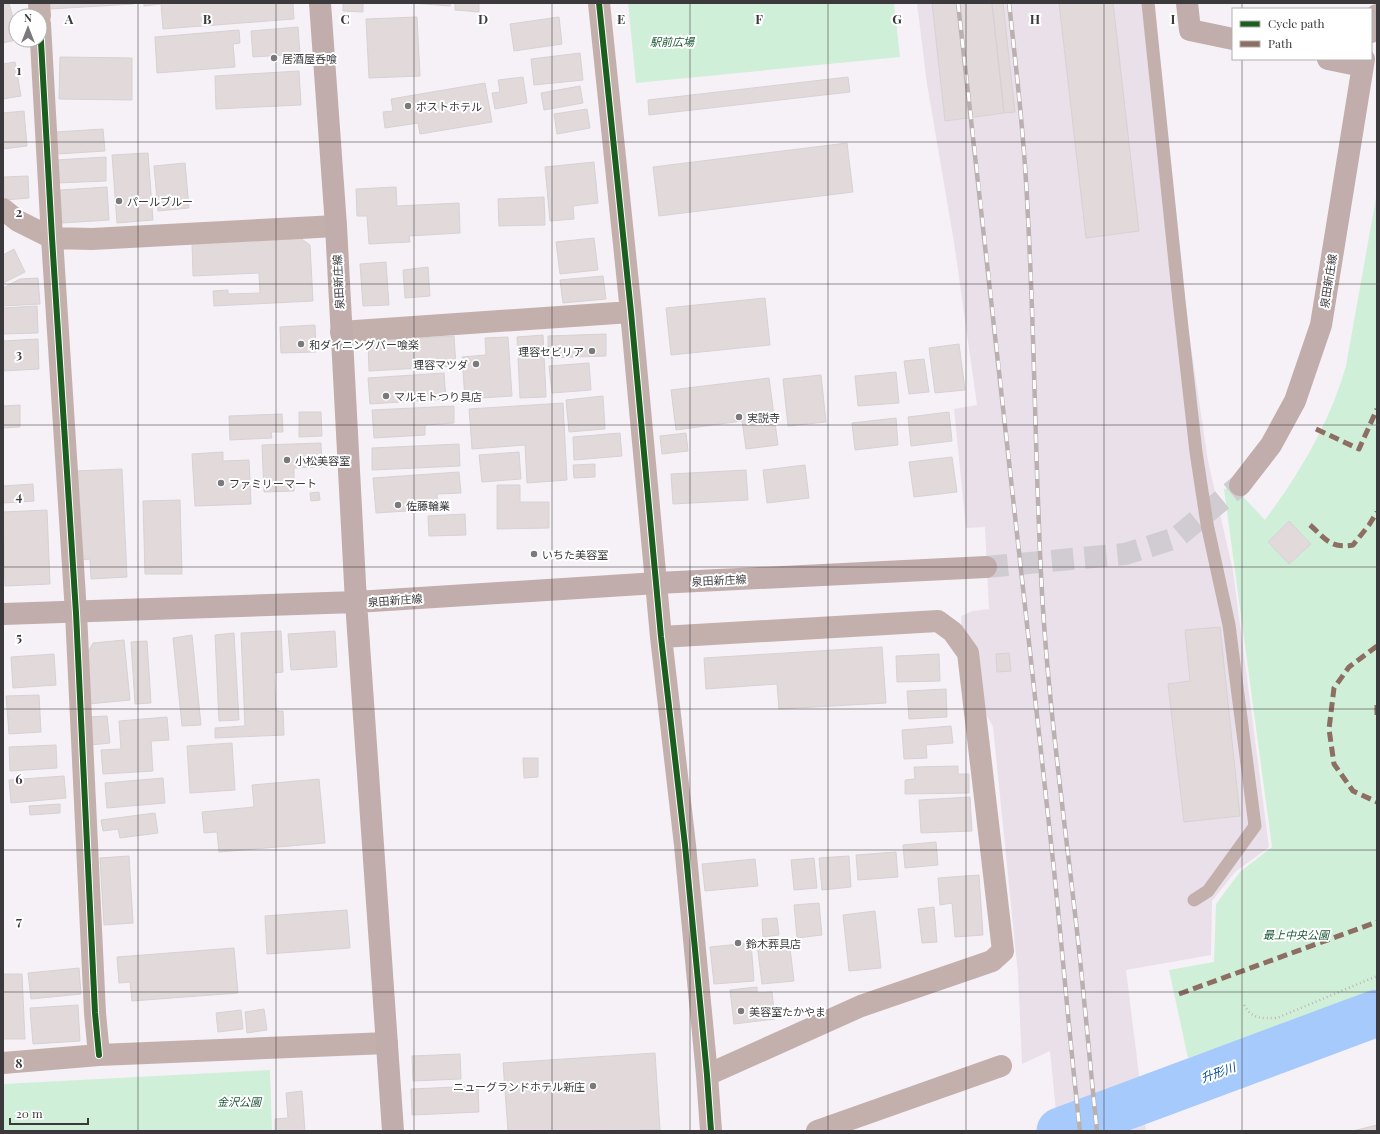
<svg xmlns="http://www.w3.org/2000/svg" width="1380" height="1134" font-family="'Playfair Display','Noto Sans JP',serif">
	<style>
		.built { fill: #e9e0e9 }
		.green { fill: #d0efd9 }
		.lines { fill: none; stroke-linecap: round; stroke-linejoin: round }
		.river { stroke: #a7cafc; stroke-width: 47 }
		.building { fill: #e1d9da; stroke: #d6d2d4 }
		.secondary-tunnel { stroke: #d1ccd1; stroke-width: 22; stroke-dasharray: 22 11; stroke-linecap: butt }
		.path { stroke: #c0b5b5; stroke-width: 2.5; stroke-dasharray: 1 3; stroke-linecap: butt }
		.lane { stroke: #c3b0ad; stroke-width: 13 }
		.street { stroke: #c3b0ad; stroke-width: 22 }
		.secondary { stroke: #c1adab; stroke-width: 22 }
		.rail-casing { stroke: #bab0b0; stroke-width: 4.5 }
		.rail { stroke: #fff; stroke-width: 3; stroke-dasharray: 9; stroke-linecap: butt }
		.quiet { stroke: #8d6e63; stroke-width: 5; stroke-dasharray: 10 5; stroke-linecap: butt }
		.cycleway-casing { stroke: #fff; stroke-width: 8 }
		.cycleway { stroke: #1b5e20; stroke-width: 6 }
		.grid { fill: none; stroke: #3b393c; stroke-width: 1; stroke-opacity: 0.55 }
		.poi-dot { fill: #7c797d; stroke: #fff; stroke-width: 1.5 }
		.labels { text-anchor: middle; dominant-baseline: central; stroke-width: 4; stroke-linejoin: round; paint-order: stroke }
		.park-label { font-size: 11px; font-style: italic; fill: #1d5935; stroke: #fff }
		.poi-label { font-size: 11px; fill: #3b393c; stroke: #fff; text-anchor: start }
		.street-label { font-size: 11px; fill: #3b393c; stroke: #fff }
		.water-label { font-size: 12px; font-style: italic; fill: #004b99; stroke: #fff }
		.grid-label { font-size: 13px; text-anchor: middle; font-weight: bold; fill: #3b393c; stroke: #fff; stroke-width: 4; stroke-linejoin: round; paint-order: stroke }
	</style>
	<rect width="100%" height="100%" fill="#f6f1f6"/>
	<path class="built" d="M917,3H1155L1159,52L1189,334L1208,461L1233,571L1269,847L1235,872L1212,901L1211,955L1126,970L1146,1131H1058L1050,1051L1022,1064L1018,974L993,727L964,673L961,616L973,611L989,609L985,527L966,528L954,409L977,405L954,242L927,84Z"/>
	<path class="green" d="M628,3H894L900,57L636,83Z
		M1377,192V988L1330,1008L1188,1058L1169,970L1214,962L1216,904L1240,872L1272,847L1224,489L1234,487L1265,520C1301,471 1329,424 1346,366Z
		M270,1070L272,1131H3V1084Z"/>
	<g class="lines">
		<path class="river" d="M1060,1131L1377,1013"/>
	</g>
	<path class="building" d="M9,3L16,29V40L3,43V4Z
		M49,3H133L134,4L50,9Z
		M144,3H293L294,19L163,29L161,4L144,6Z
		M343,3H363V12L343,11Z
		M412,3H451L450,6Z
		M455,3H479V12L455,10Z
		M932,3H992L1004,113L945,121Z
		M992,3H1003L1015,112L1004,113Z
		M1059,3H1113L1139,231L1086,238Z
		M417,17L420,76L369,78L366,19Z
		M559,17L562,44L514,51L510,24Z
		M298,27L300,54L253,57L251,31Z
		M239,30L240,43L233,44L235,67L157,73L155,37Z
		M580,53L583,80L534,85L531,59Z
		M60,57L132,58V100L59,99Z
		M15,62L21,96L3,99V64Z
		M299,71L301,105L216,109L215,76Z
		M523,77L527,103L495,109L492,93L500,92L498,80Z
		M848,77L850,92L649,115L648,100Z
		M485,83L492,122L420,134L418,123L385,128L383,112L393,111L391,99Z
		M580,86L583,103L544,110L541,93Z
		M587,109L590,128L557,134L554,114Z
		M24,111L27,146L3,149V113Z
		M103,129L105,151L57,154L56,132Z
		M847,143L853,192L659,216L653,167Z
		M148,153L153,220L117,223L112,155Z
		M106,157V181L57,183L56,160Z
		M594,162L598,203L573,206L574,219L550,221L545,167Z
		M185,163L189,208L158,211L154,166Z
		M28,176L29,198L5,200L4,177Z
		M107,187L109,220L62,223L60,190Z
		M396,187L397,206L459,203L460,233L409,236L410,242L369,244L367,216H357L356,189Z
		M544,197L545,225L499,226L498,199Z
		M299,237L310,245L313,301L214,306L213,291L228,290V294L260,293L259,273L193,276L192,241Z
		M594,238L598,270L560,274L556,242Z
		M14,249L25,272L3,283V255Z
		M386,262L389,305L363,306L360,264Z
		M428,267L430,296L405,298L403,270Z
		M603,276L606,299L563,303L560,280Z
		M38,278L40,304L3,306V288L20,279Z
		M765,298L770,345L671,355L666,308Z
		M37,306L38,333L3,334V308Z
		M315,325L316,352L281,353L280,327Z
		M606,334V356L548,358V336Z
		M543,335L546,397L520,398L517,337Z
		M454,336L456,366L369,371L368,341Z
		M508,337L512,396L465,399L462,357L486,355L485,338Z
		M38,339L39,369L3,371V341Z
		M959,344L965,390L935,393L929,348Z
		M924,359L929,392L909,394L904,361Z
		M589,363L591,390L552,393L549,366Z
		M896,372L899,403L858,406L855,376Z
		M444,373L446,399L370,404L368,378Z
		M821,375L826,422L788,426L783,379Z
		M769,378L778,445L746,449L742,421L676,430L671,390Z
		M603,396L605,429L569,432L566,400Z
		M563,403L567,480L527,483L525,445L472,449L469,409Z
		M20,405V427L3,428V406Z
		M454,406V423L425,425V435L374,438L372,410Z
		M299,412H321L322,436L299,437Z
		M949,412L952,441L911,446L908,417Z
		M282,414L283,432H271L272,438L230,440L229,416Z
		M896,418L898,445L855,450L852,423Z
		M620,433L622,456L574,460L573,437Z
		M686,433L688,451L662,454L660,436Z
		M321,443L322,467L294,468V491L264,492L262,445Z
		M459,444L460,466L372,470V448Z
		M223,452V461L249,460L251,504L195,506L192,454Z
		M519,452L521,479L482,482L479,455Z
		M952,457L957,492L914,497L909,462Z
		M595,464V477L574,478L573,465Z
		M805,465L809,498L767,503L763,470Z
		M122,469L127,577L91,579L90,559L80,560L76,471Z
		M746,470L748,500L673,504L671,474Z
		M459,472L461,493L437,494L438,509L376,513L373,478Z
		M33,484L34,501L3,503V486Z
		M497,485H520V502H549V528L497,529Z
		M319,492L320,500L311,501L310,493Z
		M180,500L182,574H145L143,501Z
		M47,510L50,584L5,586L3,512Z
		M465,514L466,535L429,536L428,516Z
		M1289,521L1311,544L1289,564L1268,542Z
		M1220,627L1240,816L1184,822L1168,684L1190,681L1185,630Z
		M281,631L283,672L274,673L276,711H283L284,735L215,738V728L245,726L241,633Z
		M335,631L337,667L291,670L288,634Z
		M234,633L239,720L219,721L215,635Z
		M192,635L201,725L182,726L173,638Z
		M124,640L130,700L89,704L85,658L93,643Z
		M147,641L151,703L135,704L131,642Z
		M882,647L886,703L779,709L777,684L706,689L704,658Z
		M1009,653L1011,671L997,672L996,654Z
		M54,654L56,685L13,688L11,657Z
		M939,654L940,681L897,682L896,656Z
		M946,689L947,717L909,719L907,691Z
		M39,695L41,732L9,734L6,696Z
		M107,716L110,743L90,745L88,717Z
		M167,717L169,740L151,741L153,771L103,774L101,750L121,749L119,721Z
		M951,726L953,743L926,745L927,758L904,759L902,730Z
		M232,743L235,790L190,793L187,746Z
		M56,745L57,768L10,771L9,747Z
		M523,758H538V777L524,778Z
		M958,766V774H969V793L905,794V780L915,779L914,767Z
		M64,776L66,798L11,803L9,780Z
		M163,778L165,803L107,808L105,783Z
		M319,779L325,843L219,852L217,832L204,833L202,812L254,807L252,785Z
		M970,797L972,831L921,833L919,800Z
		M60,804V813L30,815L29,806Z
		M155,813L158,833L120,838L118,829L103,831L101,820Z
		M936,842L938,865L905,868L903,845Z
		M896,852L898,877L858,880L856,855Z
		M129,856L133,923L104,925L100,858Z
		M849,856L851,887L822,890L819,858Z
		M814,858L817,888L794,890L791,860Z
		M755,859L758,886L705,891L702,864Z
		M979,875L983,935L955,937L952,903L940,905L938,878Z
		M819,903L822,935L797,938L794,905Z
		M934,907L937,942L922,943L918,909Z
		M347,910L350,948L267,954L265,916Z
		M875,911L881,968L849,971L843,915Z
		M777,918L779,935L763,937L762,919Z
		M789,940L794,981L762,984L757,944Z
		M751,943L754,981L714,984L710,947Z
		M234,948L238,993L132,1001L130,982L119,983L117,957Z
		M79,968L81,994L31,999L28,973Z
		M3,974H22L25,1039H3Z
		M757,987V993L772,992L775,1019L734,1024L730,990Z
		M78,1005L80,1041L33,1044L30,1008Z
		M264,1009L267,1030L247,1033L245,1012Z
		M241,1010L243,1029L218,1032L216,1013Z
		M655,1053L660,1130L508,1131L503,1063Z
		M460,1054L461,1079L413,1081L412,1056Z
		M478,1086L479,1112L412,1115L411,1089Z
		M302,1091L305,1131H275V1119L288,1118L286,1093Z
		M1377,1125V1131H1353Z"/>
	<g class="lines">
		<path class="secondary-tunnel" d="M986,567L1125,554L1176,538L1240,485"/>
		<path class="path" d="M1244,1005C1253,1020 1261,1018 1277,1018L1377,976"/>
		<path class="lane" d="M1148,3L1179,301L1196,452L1207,524L1229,625L1255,826L1208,891L1194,900"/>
		<path class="street" d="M39,3L40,16
			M599,3L631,312L661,637L685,845L707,1075L711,1131
			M40,24L52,238L76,613L95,1013L99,1055
			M3,209L18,221L52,238L92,239L336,226
			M341,332L631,312
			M661,637L938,621L953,632L968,653L1003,951L992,961L861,1006L707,1075
			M3,1063L99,1055L387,1043
			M817,1131L1001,1066"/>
		<path class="secondary" d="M320,3L336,226L356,602L657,583L986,567
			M1187,3L1190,30L1233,39
			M1371,32L1377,15
			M1328,59L1362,66
			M1240,485L1271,445L1295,401L1321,325L1364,59
			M3,614L356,602L393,1131"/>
		<g class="rail-casing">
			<path id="rail" d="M958,3C991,292 1022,581 1054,870C1063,957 1070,1044 1080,1131
				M1009,3C1017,75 1025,146 1028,218C1035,343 1035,468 1042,593C1048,697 1062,801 1074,905C1083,980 1089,1056 1097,1131"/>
		</g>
		<use href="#rail" class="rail"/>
		<path class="quiet" d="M1316,429L1359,449L1377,409
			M1310,525C1325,538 1330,549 1353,545L1369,525L1377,512
			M1377,646L1349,667L1334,688L1329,729L1334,764L1353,791L1377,802
			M1377,705V716
			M1179,994L1377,922"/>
		<g class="cycleway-casing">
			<path id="cycleway" d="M599,3L631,312L661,637L685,845L707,1075L711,1131
				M40,24L52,238L76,613L95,1013L99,1055"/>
		</g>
		<use href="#cycleway" class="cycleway"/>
	</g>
	<path class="grid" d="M138,3V1131M276,3V1131M414,3V1131M552,3V1131M690,3V1131M828,3V1131M966,3V1131M1104,3V1131M1242,3V9M1242,59V1131M3,142H1377M3,284H1377M3,425H1377M3,567H1377M3,709H1377M3,850H1377M3,992H1377"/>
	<g class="poi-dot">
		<circle cx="274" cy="58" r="4"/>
		<circle cx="408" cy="106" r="4"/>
		<circle cx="119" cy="201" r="4"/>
		<circle cx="301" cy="344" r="4"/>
		<circle cx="592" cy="351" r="4"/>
		<circle cx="476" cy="364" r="4"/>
		<circle cx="386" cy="396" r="4"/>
		<circle cx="739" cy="417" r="4"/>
		<circle cx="287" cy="460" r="4"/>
		<circle cx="221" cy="483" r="4"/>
		<circle cx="398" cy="505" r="4"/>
		<circle cx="534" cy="554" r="4"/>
		<circle cx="738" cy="943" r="4"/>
		<circle cx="741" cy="1011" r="4"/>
		<circle cx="593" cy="1086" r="4"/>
	</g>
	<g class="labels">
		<g class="park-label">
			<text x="672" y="41">駅前広場</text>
			<text x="1296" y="934">最上中央公園</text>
			<text x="239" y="1101">金沢公園</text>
		</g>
		<g class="poi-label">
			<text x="282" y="58">居酒屋呑喰</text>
			<text x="416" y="106">ポストホテル</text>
			<text x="127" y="201">パールブルー</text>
			<text x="309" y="344">和ダイニングバー喰楽</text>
			<text x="584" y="351" text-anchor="end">理容セビリア</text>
			<text x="468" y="364" text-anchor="end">理容マツダ</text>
			<text x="394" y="396">マルモトつり具店</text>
			<text x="747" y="417">実説寺</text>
			<text x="295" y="460">小松美容室</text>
			<text x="229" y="483">ファミリーマート</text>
			<text x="406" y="505">佐藤輪業</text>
			<text x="542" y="554">いちた美容室</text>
			<text x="746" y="943">鈴木葬具店</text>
			<text x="749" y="1011">美容室たかやま</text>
			<text x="585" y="1086" text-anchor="end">ニューグランドホテル新庄</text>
		</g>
		<g class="street-label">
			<text transform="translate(1328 281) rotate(-81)">泉田新庄線</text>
			<text transform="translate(338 282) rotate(-93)">泉田新庄線</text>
			<text transform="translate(719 580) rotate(-3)">泉田新庄線</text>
			<text transform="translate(395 600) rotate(-4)">泉田新庄線</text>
		</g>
		<g class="water-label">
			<text transform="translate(1218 1072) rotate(-20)">升形川</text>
		</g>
	</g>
	<g class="grid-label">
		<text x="69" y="24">A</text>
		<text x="207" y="24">B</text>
		<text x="345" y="24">C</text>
		<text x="483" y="24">D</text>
		<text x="621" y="24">E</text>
		<text x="759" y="24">F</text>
		<text x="897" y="24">G</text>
		<text x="1035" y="24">H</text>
		<text x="1173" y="24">I</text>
		<text x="19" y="75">1</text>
		<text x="19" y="217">2</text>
		<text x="19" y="359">3</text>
		<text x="19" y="501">4</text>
		<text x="19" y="642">5</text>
		<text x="19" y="784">6</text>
		<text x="19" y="926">7</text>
		<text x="19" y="1068">8</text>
	</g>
	<rect width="1380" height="1134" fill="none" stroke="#3b393c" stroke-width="8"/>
	<rect x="1232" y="8" width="140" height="52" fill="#ffffff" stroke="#b1b0b1"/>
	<rect x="1240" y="21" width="20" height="6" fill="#1b5e20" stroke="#b1b0b1"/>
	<text x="1268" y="28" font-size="12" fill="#3b393c">Cycle path</text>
	<rect x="1240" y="41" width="20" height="6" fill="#8d6e63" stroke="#b1b0b1"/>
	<text x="1268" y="48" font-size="12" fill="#3b393c">Path</text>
	<g transform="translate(28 28)"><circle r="19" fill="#ffffff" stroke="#b1b0b1"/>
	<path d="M0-3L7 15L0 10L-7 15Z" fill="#7c797d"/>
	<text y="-6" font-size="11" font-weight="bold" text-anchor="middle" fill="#3b393c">N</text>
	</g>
	<path d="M10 1118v6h78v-6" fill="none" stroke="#3b393c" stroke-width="2"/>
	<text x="16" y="1118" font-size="12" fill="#3b393c" stroke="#ffffff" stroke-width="3" paint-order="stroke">20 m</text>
</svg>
